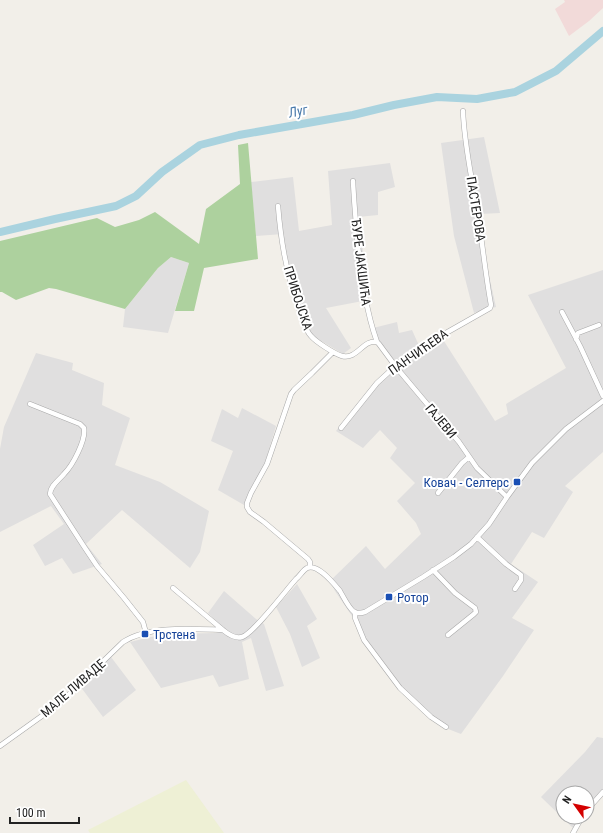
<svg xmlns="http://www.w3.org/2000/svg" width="603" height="833" font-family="'Roboto Condensed',sans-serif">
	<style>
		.residential { fill: #e0dfdf }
		.commercial { fill: #f2dad9 }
		.farmland { fill: #eef0d5 }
		.forest { fill: #add19e }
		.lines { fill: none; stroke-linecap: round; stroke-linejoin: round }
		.river { stroke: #aad3df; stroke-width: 8 }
		.street-casing { stroke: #a9a9a9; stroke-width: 5.5 }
		.street { stroke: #fff; stroke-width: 4.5 }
		.transit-dot { fill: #1a4fb4; stroke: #fff; stroke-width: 1.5 }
		.labels { text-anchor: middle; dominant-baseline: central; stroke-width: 4; stroke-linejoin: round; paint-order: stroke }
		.street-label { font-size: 13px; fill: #222; stroke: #fff }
		.transit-label { font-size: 13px; fill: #164399; stroke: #fff; text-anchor: start }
		.water-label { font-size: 14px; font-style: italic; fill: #4a7aab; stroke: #fff }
	</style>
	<rect width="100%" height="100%" fill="#f2efe9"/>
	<path class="residential" d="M484,137L500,213L480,214L486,262L496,307L474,313L454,236L441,143Z
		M390,163L395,187L378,192V215L358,217L364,258L368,300L326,308L351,348L343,354L313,336L303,318L287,263L283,234L256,236L251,182L293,177L299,231L332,225L328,171Z
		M171,257L189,263L168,333L123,327L125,309L158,268Z
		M603,270V452L565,486L573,492L544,538L532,532L511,564L538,582L512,618L534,630L503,676L461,734L443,727L405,694L365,645L354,619L335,591L330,581L366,546L385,569L421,534L416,523L397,501L415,483L390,458L397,448L380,430L363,448L336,431L353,409L380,378L396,364L378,341L373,328L397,322L399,333L412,330L421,350L442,338L495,421L508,414L506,404L566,368L528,295Z
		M36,353L73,363L72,370L104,383L102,405L130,418L115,465L160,482L209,511L200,552L190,568L122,510L86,544L102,564L73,574L62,558L45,566L33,545L64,524L51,506L0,532V449L4,427Z
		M242,408L276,426L265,463L244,505L218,490L233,451L211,441L222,409L238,418Z
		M297,584L317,619L307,626L320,658L302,667L290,634L276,607Z
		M224,591L256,619L264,624L284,686L266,691L251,638L242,642L249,679L219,687L213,675L161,688L130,642L146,638L166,634L216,633L225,630L208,613Z
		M111,657L136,690L103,717L80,686Z
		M597,737L603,738V795L587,814V793H563V817H585L576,831L541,797L585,752Z"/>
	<path class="commercial" d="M564,0H603V8L589,21L569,36L555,9L565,2Z"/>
	<path class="farmland" d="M186,780L224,833H90L88,830Z"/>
	<path class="forest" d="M248,143L258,259L204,268L194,311H175L189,263L171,257L158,268L125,309L56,289L49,288L16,300L2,292H0V241L97,218L115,227L139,220L155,212L199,244L206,209L240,184L238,145Z"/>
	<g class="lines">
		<path class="river" d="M0,232L55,219L116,206L136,196L162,172L200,145L239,135L353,115L394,105L437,97L477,99L515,92L556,71L603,31"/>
		<g class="street-casing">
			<path id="street" d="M353,181C354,203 356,224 358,246C362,279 366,311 377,342L379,344L396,367L459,442L477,468L507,497
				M278,206C281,244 288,282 302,317C304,323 306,331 311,336C316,342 335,354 342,356C357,360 363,339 377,342
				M562,312L580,346L603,396
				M576,339L578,333L599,325
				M30,404L80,424L84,428C86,440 73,465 64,474C59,480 50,486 50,494L83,545L97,566L124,598L143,622L146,633
				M341,428L377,383L401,361L423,346L490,308L491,305C485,272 482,238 476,205C471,173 464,142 463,111
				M438,493L462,463L469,457
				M477,537L506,564L521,575V580L515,589
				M310,567V562L308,559L264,522L250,512L247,507V503L251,493L267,464L291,394L294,390L312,373L333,352
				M433,570L455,593L475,608L476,612L474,614L448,635
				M173,588L223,630C229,635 235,639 242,637C253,634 287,589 296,579C300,576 303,570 307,568C318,563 334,584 340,591C344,598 348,607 354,612C358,614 361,613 365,612L423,577L454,557L471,544L489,524L507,497L532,463L566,429L603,401
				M355,612V618L364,640L400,688L431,717L446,727
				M0,746L60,703L123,642C149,625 193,629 223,630
				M587,810L603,792
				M573,833L582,817"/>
		</g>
		<use href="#street" class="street"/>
	</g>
	<g class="transit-dot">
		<rect x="513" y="478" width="8" height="8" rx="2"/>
		<rect x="385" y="593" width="8" height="8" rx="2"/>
		<rect x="141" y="630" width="8" height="8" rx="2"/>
	</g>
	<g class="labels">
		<g class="street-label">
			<text transform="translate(476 209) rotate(81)">ПАСТЕРОВА</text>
			<text transform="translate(361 262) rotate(83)">ЂУРЕ ЈАКШИЋА</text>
			<text transform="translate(298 298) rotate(72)">ПРИБОЈСКА</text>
			<text transform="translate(418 352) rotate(-35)">ПАНЧИЋЕВА</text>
			<text transform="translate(441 421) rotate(50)">ГАЈЕВИ</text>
			<text transform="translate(73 688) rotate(-41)">МАЛЕ ЛИВАДЕ</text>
		</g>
		<g class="transit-label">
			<text x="509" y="482" text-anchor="end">Ковач - Селтерс</text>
			<text x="397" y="597">Ротор</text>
			<text x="153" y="634">Трстена</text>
		</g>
		<g class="water-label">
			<text transform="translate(298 111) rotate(-11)">Луг</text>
		</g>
	</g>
	<g transform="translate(575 805) rotate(303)"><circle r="19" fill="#ffffff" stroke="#a7a7a7"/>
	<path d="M0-3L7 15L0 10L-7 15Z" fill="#d40000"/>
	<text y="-6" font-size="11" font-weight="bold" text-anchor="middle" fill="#222222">N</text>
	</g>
	<path d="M10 817v6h69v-6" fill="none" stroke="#222222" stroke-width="2"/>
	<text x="16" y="817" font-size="12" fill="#222222" stroke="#ffffff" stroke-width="3" paint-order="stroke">100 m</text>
</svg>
